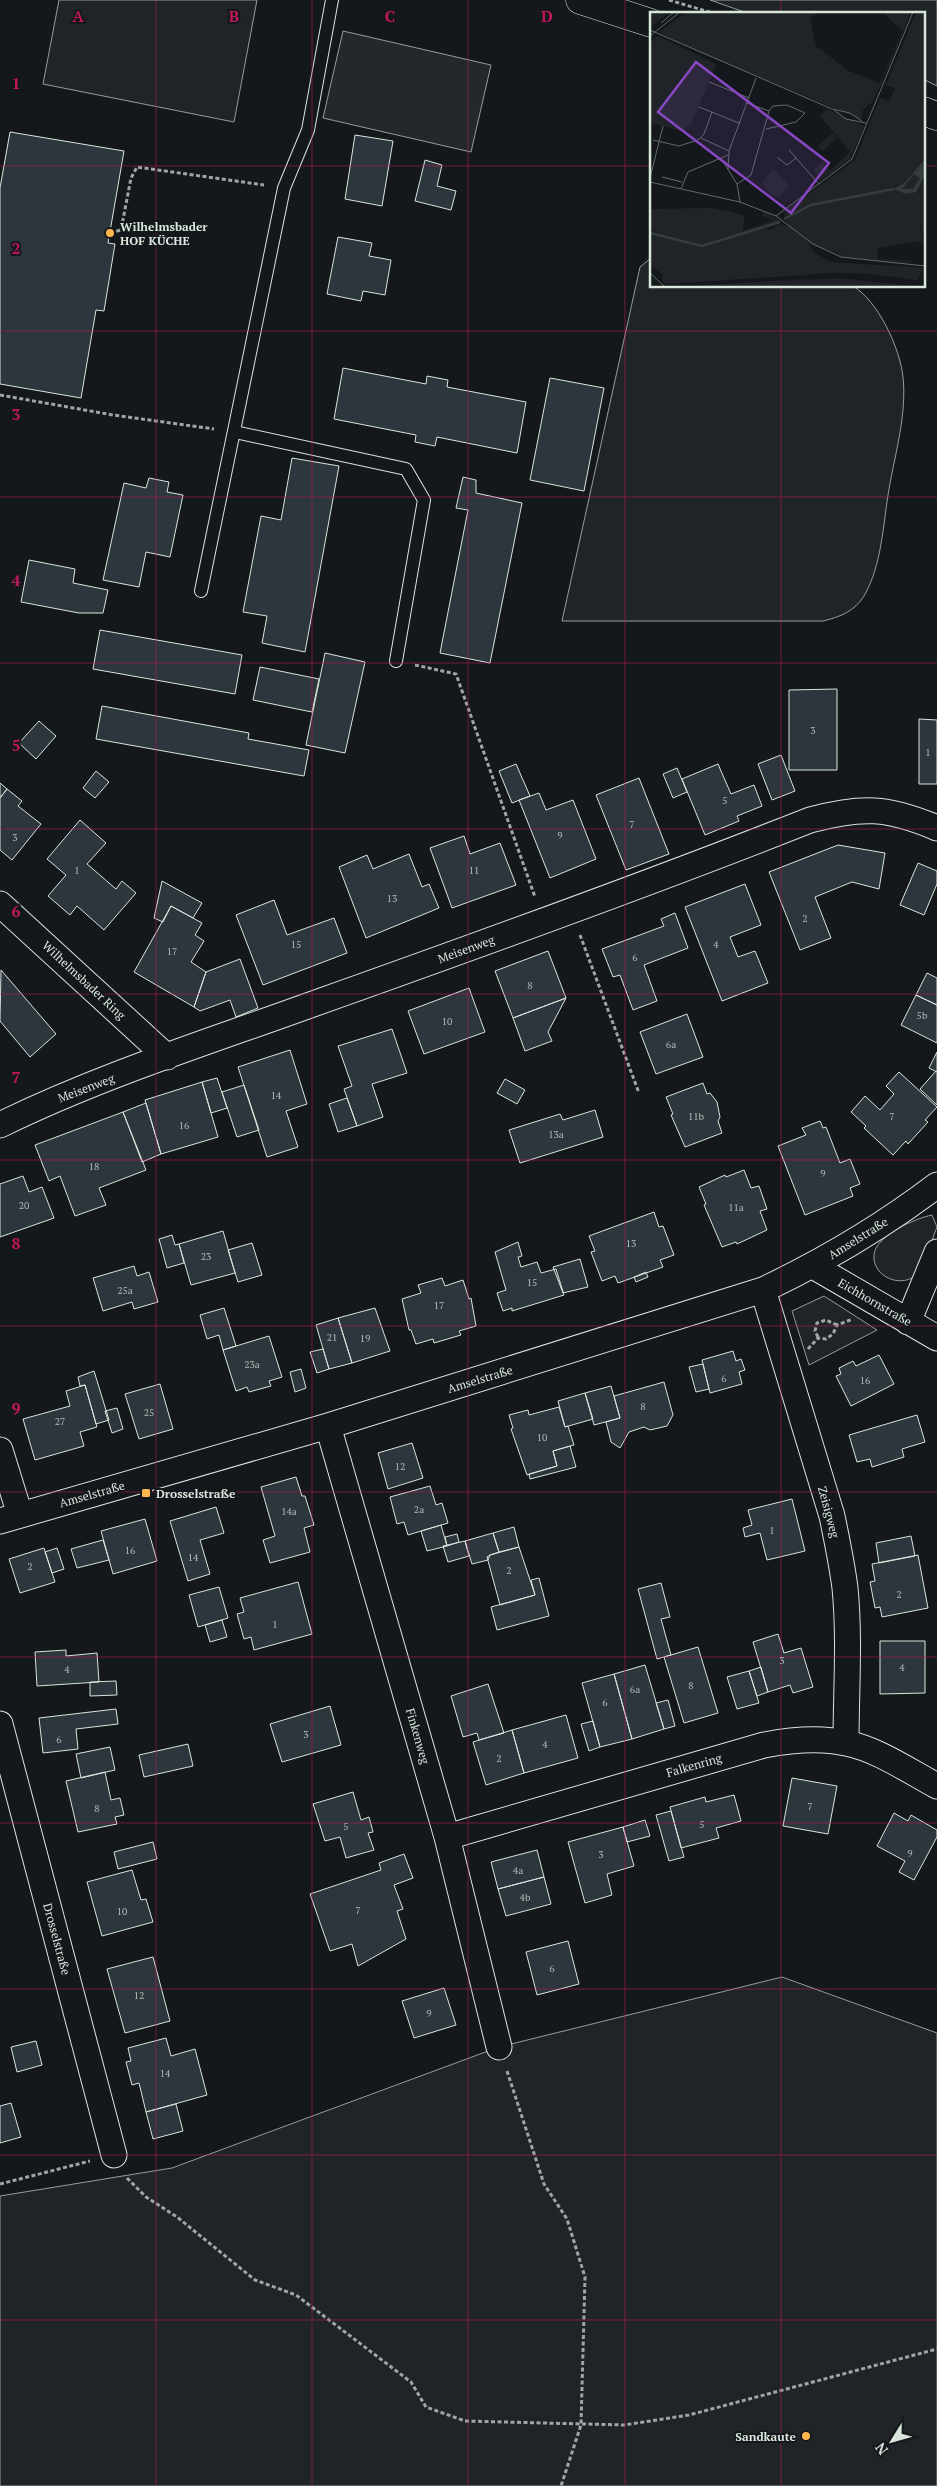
<svg xmlns="http://www.w3.org/2000/svg" width="937" height="2486" font-family="'PT Serif',serif">
	<style>
		.green { fill: #202428; stroke: #939e99 }
		.parking { fill: #24282b; stroke: #939e99 }
		.building { fill: #2c363c; stroke: #d8e6dc }
		.lines { fill: none; stroke-linecap: round; stroke-linejoin: round }
		.lane-casing { stroke: #d8e6dc; stroke-width: 14 }
		.street-casing { stroke: #d8e6dc; stroke-width: 27 }
		.secondary-casing { stroke: #d8e6dc; stroke-width: 29 }
		.path { stroke: #9da8a2; stroke-width: 3; stroke-dasharray: 4 2.5; stroke-linecap: butt }
		.lane { stroke: #14181c; stroke-width: 12 }
		.street { stroke: #14181c; stroke-width: 25 }
		.secondary { stroke: #14181c; stroke-width: 28 }
		.grid { fill: none; stroke: #c2185b; stroke-width: 1; stroke-opacity: 0.55 }
		.poi-dot { fill: #ffb74d; stroke: #14181c; stroke-width: 2 }
		.labels { text-anchor: middle; dominant-baseline: central; stroke-width: 4; stroke-linejoin: round; paint-order: stroke }
		.number-label { font-size: 10px; fill: #adbab4 }
		.poi-label { font-size: 12px; font-weight: bold; fill: #d8e6dc; stroke: #14181c; text-anchor: start }
		.street-label { font-size: 12px; fill: #d8e6dc; stroke: #14181c }
		.inset-river { fill: none; stroke: #363b3e; stroke-width: 2.5 }
		.inset-road { fill: none; stroke: #626a69; stroke-width: 1 }
		.view { fill: #8948c3; fill-opacity: 0.15; stroke: #8948c3; stroke-width: 2.5 }
		.inset-edge { fill: none; stroke: #d8e6dc; stroke-width: 2.5 }
		.grid-label { font-size: 16px; text-anchor: middle; font-weight: bold; fill: #c2185b; stroke: #14181c; stroke-width: 4; stroke-linejoin: round; paint-order: stroke }
	</style>
	<rect width="100%" height="100%" fill="#14181c"/>
	<path class="green" d="M59,0H257L234,122L43,84Z
		M710,0H937V86L923,79V14H750Z
		M651,258V286H853C878,301 900,348 903,377C907,414 895,454 889,489C883,524 882,565 864,596C855,611 840,617 823,621H562L640,267Z
		M932,1215L937,1227C932,1239 926,1263 918,1273C903,1290 872,1277 874,1255C875,1236 916,1218 932,1215Z
		M824,1296L877,1330L809,1365L792,1311Z
		M782,1977L937,2033V2486H0V2196L172,2168L499,2047Z"/>
	<path class="parking" d="M343,31L491,65L471,152L323,118Z"/>
	<path class="building" d="M10,132L124,151L108,243L115,244L104,311L96,310L81,398L0,384V188Z
		M355,135L393,141L382,206L345,199Z
		M425,160L442,165L437,186L456,191L451,210L415,201Z
		M338,237L372,243L369,256L391,260L385,295L363,291L361,301L327,294Z
		M343,368L426,384L427,376L448,380L447,387L526,402L517,453L437,437L435,446L415,442L416,435L334,419Z
		M550,378L604,388L584,491L530,480Z
		M292,458L339,466L305,652L262,643L267,616L243,612L261,516L281,520Z
		M463,477L476,480V493L522,503L490,663L440,653L468,510L456,508Z
		M149,478L169,482L167,492L183,495L170,557L146,552L139,587L103,580L124,483L146,488Z
		M29,560L75,569L73,583L108,590L103,613H79L21,602Z
		M100,630L242,655L235,694L93,669Z
		M325,653L365,662L345,753L306,745Z
		M260,667L319,679L312,712L253,700Z
		M837,689V770H789V690Z
		M102,706L249,733L248,739L309,750L304,776L96,739Z
		M919,719L937,720V784H919Z
		M39,721L56,736L36,759L19,743Z
		M781,755L795,791L772,800L758,764Z
		M516,764L530,796L512,803L499,771Z
		M718,764L731,794L754,785L762,806L737,816L739,821L705,835L682,779Z
		M677,768L687,792L673,798L663,774Z
		M96,771L109,782L95,798L83,788Z
		M639,778L669,854L626,870L596,795Z
		M0,783L7,789L0,798Z
		M7,789L22,801L18,806L41,824L12,860L0,850V798Z
		M539,793L546,810L573,800L596,859L550,878L519,800Z
		M80,820L106,843L87,864L116,889L122,881L136,893L104,930L77,906L70,915L48,896L66,875L47,859Z
		M464,836L470,854L500,843L516,885L452,908L430,848Z
		M838,845L885,853L879,889L852,882L815,897L831,938L800,950L769,872Z
		M409,854L422,887L429,884L439,908L366,938L339,867L367,855L373,869Z
		M918,863L937,871V884L924,915L900,905Z
		M162,881L202,903L193,918L171,906L163,922L154,918Z
		M745,884L761,925L730,937L738,957L755,951L768,983L722,1001L685,907Z
		M274,900L287,935L334,918L347,953L263,985L236,915Z
		M171,906L202,923L195,935L204,941L191,962L206,972L194,1007L134,972Z
		M675,913L688,948L644,965L657,1001L633,1010L620,975L613,977L602,949L664,926L661,919Z
		M548,951L566,998L513,1018L495,971Z
		M240,959L258,1008L236,1017L230,1000L200,1011L194,1007L206,972Z
		M1,970L56,1034L30,1057L0,1021Z
		M927,973L937,978V1005L916,995Z
		M469,988L485,1032L424,1054L408,1011Z
		M916,995L937,1005V1043L901,1025Z
		M566,998L548,1032L552,1041L525,1051L513,1018Z
		M687,1014L703,1057L656,1074L640,1032Z
		M392,1029L407,1073L372,1084L383,1117L357,1126L344,1089L352,1086L338,1046Z
		M290,1050L307,1104L286,1111L298,1147L267,1157L238,1067Z
		M937,1052V1072L929,1068Z
		M936,1071L937,1072V1105L920,1089Z
		M899,1072L937,1107L925,1120L928,1122L908,1144L906,1141L893,1155L864,1128L866,1126L851,1112L865,1096L880,1110L894,1094L886,1086Z
		M217,1078L227,1108L211,1113L202,1082Z
		M505,1079L525,1090L517,1104L497,1093Z
		M202,1082L218,1137L161,1154L145,1100Z
		M703,1083L707,1094L710,1093L717,1102L720,1117L718,1121L722,1133L685,1147L671,1115L673,1114L666,1097Z
		M244,1085L259,1130L237,1137L222,1092Z
		M347,1098L357,1126L338,1132L329,1104Z
		M146,1103L161,1154L142,1162L123,1112Z
		M595,1110L603,1137L520,1163L509,1130L560,1114L563,1120Z
		M123,1112L146,1170L99,1188L106,1205L75,1216L60,1176L49,1181L35,1145Z
		M820,1121L823,1128L826,1127L840,1163L850,1159L860,1184L850,1188L853,1196L805,1215L778,1146L806,1135L802,1128Z
		M744,1170L751,1188L759,1186L767,1209L760,1211L767,1230L737,1244L736,1242L722,1247L704,1205L706,1204L699,1187L725,1175L726,1177Z
		M23,1176L29,1192L42,1187L54,1218L0,1237V1184Z
		M654,1212L659,1227L663,1226L674,1255L660,1260L663,1267L618,1283L615,1276L602,1281L591,1252L595,1251L589,1236Z
		M223,1231L235,1273L191,1285L179,1244Z
		M172,1235L175,1245L179,1244L184,1263L167,1268L159,1239Z
		M518,1242L522,1256L518,1257L521,1267L537,1262L541,1273L556,1269L564,1295L512,1311V1308L503,1311L497,1293L506,1290L495,1252Z
		M252,1243L262,1275L238,1282L228,1250Z
		M580,1259L588,1287L563,1293L553,1267Z
		M134,1266L137,1276L149,1272L158,1302L134,1309L132,1302L103,1311L93,1278Z
		M646,1272L648,1277L636,1282L634,1277Z
		M442,1278L445,1286L463,1280L469,1299L471,1298L476,1326L459,1331L461,1335L434,1343L433,1339L416,1344L411,1330H409L402,1299L421,1293L418,1285Z
		M224,1308L236,1346L223,1350L219,1335L207,1339L200,1315Z
		M375,1308L390,1351L352,1363L338,1318Z
		M338,1318L352,1363L329,1369L316,1325Z
		M269,1336L282,1377L269,1381L271,1386L249,1392L247,1387L236,1391L223,1350Z
		M323,1349L329,1369L317,1373L310,1352Z
		M733,1351L736,1361L741,1359L745,1370L739,1372L742,1384L710,1393L702,1360Z
		M879,1355L894,1384L851,1406L836,1376L841,1374L839,1368L853,1361L856,1366Z
		M703,1364L709,1389L696,1392L689,1367Z
		M301,1369L306,1388L295,1392L290,1372Z
		M94,1371L109,1420L96,1424L85,1385L80,1386L78,1377Z
		M664,1382L673,1415L667,1426L650,1430L644,1427L629,1432L620,1448L611,1442L606,1422L620,1418L614,1396Z
		M160,1384L173,1429L139,1439L125,1394Z
		M85,1385L97,1427L80,1432L84,1446L35,1460L23,1419L70,1406L66,1391Z
		M611,1386L620,1418L594,1425L585,1393Z
		M585,1393L593,1419L565,1427L558,1401Z
		M559,1407L565,1427L568,1426L574,1445L553,1451L557,1466L527,1475L511,1429L513,1428L509,1415L528,1410L529,1415Z
		M117,1408L123,1429L112,1433L105,1411Z
		M917,1415L925,1442L902,1449L904,1457L872,1467L870,1459L857,1462L849,1435Z
		M412,1443L423,1478L388,1489L378,1453Z
		M570,1446L576,1467L530,1479L529,1474L557,1466L553,1451Z
		M296,1477L302,1496H305L314,1525L304,1528L310,1552L270,1563L263,1540L275,1536L261,1487Z
		M430,1486L436,1505L442,1503L448,1523L408,1535L404,1522L397,1524L390,1497Z
		M792,1499L805,1551L767,1560L760,1533L745,1537L743,1528L752,1525L748,1510Z
		M216,1507L224,1533L200,1540L210,1574L188,1581L170,1521Z
		M145,1519L157,1561L113,1574L101,1531Z
		M441,1525L447,1546L427,1551L421,1531Z
		M514,1527L519,1547L499,1552L493,1533Z
		M493,1533L499,1552L490,1555L488,1560L472,1564L465,1541Z
		M457,1534L459,1542L447,1546L445,1537Z
		M911,1536L915,1556L879,1563L876,1543Z
		M103,1540L109,1560L77,1568L71,1549Z
		M465,1541L469,1556L448,1562L443,1546Z
		M519,1547L535,1595L500,1605L487,1557L490,1555Z
		M44,1548L55,1582L20,1593L9,1559Z
		M57,1548L64,1569L52,1573L45,1552Z
		M918,1555L928,1608L882,1617L880,1607L875,1608L870,1582L875,1581L872,1564Z
		M539,1578L549,1616L497,1630L491,1607L535,1595L531,1580Z
		M298,1582L312,1634L254,1650L251,1637L244,1639L237,1614L244,1612L240,1598Z
		M661,1583L670,1617L661,1619L671,1655L657,1659L638,1589Z
		M219,1587L228,1618L198,1627L189,1595Z
		M222,1620L227,1637L210,1642L205,1625Z
		M778,1634L784,1653L801,1648L813,1687L793,1693L790,1685L768,1692L753,1642Z
		M880,1641H925V1693L880,1694Z
		M698,1647L718,1713L684,1723L664,1657Z
		M66,1650V1656L97,1653L99,1682L37,1686L35,1652Z
		M645,1665L664,1729L632,1739L614,1674Z
		M761,1667L768,1692L757,1696L749,1671Z
		M749,1671L759,1703L737,1709L727,1677Z
		M614,1674L632,1739L600,1747L582,1683Z
		M116,1681L117,1695L90,1696V1682Z
		M488,1684L504,1733L479,1740L477,1733L463,1737L451,1696Z
		M668,1700L675,1726L664,1729L656,1703Z
		M330,1706L341,1745L282,1762L270,1724Z
		M116,1709L118,1724L76,1729L78,1749L43,1753L39,1718Z
		M566,1715L578,1758L524,1773L512,1730Z
		M593,1721L600,1747L589,1751L581,1724Z
		M512,1730L524,1773L486,1785L473,1742Z
		M188,1744L193,1766L144,1777L139,1755Z
		M110,1747L115,1770L81,1778L76,1754Z
		M105,1772L111,1800L120,1798L124,1815L115,1817L117,1824L78,1832L66,1781Z
		M792,1778L837,1786L828,1834L783,1826Z
		M353,1792L361,1820L369,1817L373,1832L368,1833L374,1850L346,1858L340,1837L325,1841L313,1804Z
		M734,1795L741,1821L716,1828L719,1838L681,1848L670,1807L705,1797L706,1802Z
		M671,1811L684,1857L669,1861L656,1815Z
		M894,1813L908,1821L911,1815L937,1830V1837L914,1880L899,1872L905,1861L877,1846Z
		M645,1820L650,1836L627,1842L623,1827Z
		M623,1827L634,1866L607,1874L612,1895L585,1903L568,1842Z
		M153,1842L157,1859L118,1869L114,1852Z
		M537,1850L544,1877L498,1889L491,1862Z
		M404,1854L413,1878L394,1885L403,1909L397,1911L406,1939L358,1966L352,1944L330,1951L310,1894L381,1870L379,1863Z
		M132,1870L141,1900L146,1899L153,1922L102,1936L87,1882Z
		M544,1877L551,1904L506,1916L498,1889Z
		M568,1941L579,1984L537,1995L526,1952Z
		M153,1957L170,2021L125,2033L107,1969Z
		M444,1988L456,2025L414,2038L402,2001Z
		M166,2038L171,2056L195,2049L207,2095L146,2112L139,2083L132,2085L126,2062L131,2061L128,2048Z
		M36,2041L42,2065L17,2072L11,2047Z
		M11,2103L21,2137L0,2143V2106Z
		M176,2104L183,2131L153,2139L146,2112Z"/>
	<g class="lines">
		<g class="lane-casing">
			<path id="lane" d="M235,432L406,469L424,500L396,661
				M201,591L284,188L308,130L332,0"/>
		</g>
		<g class="street-casing">
			<path id="street" d="M0,904L167,1057
				M0,1125C100,1076 208,1042 313,1004C479,945 646,885 810,820C862,806 888,807 937,828
				M813,1266L937,1338
				M763,1290L832,1516C837,1540 842,1564 845,1588C850,1639 846,1692 846,1743
				M908,1322L937,1252
				M328,1426L447,1837L499,2047
				M0,1450L20,1515
				M0,1521L328,1426L763,1290C824,1261 883,1226 937,1185
				M0,1724L114,2155
				M447,1837L764,1745C790,1740 820,1737 846,1743C877,1749 909,1771 937,1786"/>
		</g>
		<g class="secondary-casing">
			<path id="secondary" d="M580,0L651,23
				M923,111L937,116"/>
		</g>
		<path class="path" d="M669,0L716,14
			M110,233L121,230L131,178L137,167L264,185
			M0,395L113,415L214,429
			M415,665L456,674L535,897
			M580,935L639,1093
			M818,1337L815,1331L817,1323L826,1320L837,1325
			M808,1349L818,1338L826,1339L833,1334L837,1325L853,1319
			M507,2071L544,2184L567,2219L585,2277L581,2425L561,2486
			M127,2178L146,2197L177,2217L255,2280L296,2295L411,2382L426,2407L465,2421L624,2425L689,2415L937,2349
			M0,2184L90,2161"/>
		<use href="#lane" class="lane"/>
		<use href="#street" class="street"/>
		<use href="#secondary" class="secondary"/>
	</g>
	<path class="grid" d="M156,0V2486M312,0V2486M468,0V2486M625,0V2486M781,0V14M0,166H651M923,166H937M781,286V2486M0,331H937M0,497H937M0,663H937M0,829H937M0,994H937M0,1160H937M0,1326H937M0,1492H937M0,1657H937M0,1823H937M0,1989H937M0,2155H937M0,2320H937"/>
	<g class="poi-dot">
		<circle cx="110" cy="233" r="5"/>
		<rect x="141" y="1488" width="10" height="10" rx="2.5"/>
		<circle cx="806" cy="2436" r="5"/>
	</g>
	<g class="labels">
		<g class="number-label">
			<text x="813" y="730">3</text>
			<text x="928" y="752">1</text>
			<text x="725" y="800">5</text>
			<text x="632" y="824">7</text>
			<text x="560" y="835">9</text>
			<text x="15" y="837">3</text>
			<text x="77" y="870">1</text>
			<text x="474" y="870">11</text>
			<text x="392" y="898">13</text>
			<text x="805" y="918">2</text>
			<text x="296" y="944">15</text>
			<text x="716" y="944">4</text>
			<text x="172" y="951">17</text>
			<text x="635" y="957">6</text>
			<text x="530" y="985">8</text>
			<text x="922" y="1015">5b</text>
			<text x="447" y="1021">10</text>
			<text x="671" y="1044">6a</text>
			<text x="276" y="1095">14</text>
			<text x="696" y="1116">11b</text>
			<text x="892" y="1116">7</text>
			<text x="184" y="1125">16</text>
			<text x="556" y="1134">13a</text>
			<text x="94" y="1166">18</text>
			<text x="823" y="1173">9</text>
			<text x="24" y="1205">20</text>
			<text x="736" y="1207">11a</text>
			<text x="631" y="1243">13</text>
			<text x="206" y="1256">23</text>
			<text x="532" y="1282">15</text>
			<text x="125" y="1290">25a</text>
			<text x="439" y="1305">17</text>
			<text x="332" y="1337">21</text>
			<text x="365" y="1338">19</text>
			<text x="252" y="1364">23a</text>
			<text x="724" y="1378">6</text>
			<text x="865" y="1380">16</text>
			<text x="643" y="1406">8</text>
			<text x="149" y="1412">25</text>
			<text x="60" y="1421">27</text>
			<text x="542" y="1437">10</text>
			<text x="400" y="1466">12</text>
			<text x="419" y="1509">2a</text>
			<text x="289" y="1511">14a</text>
			<text x="772" y="1530">1</text>
			<text x="130" y="1550">16</text>
			<text x="193" y="1557">14</text>
			<text x="30" y="1566">2</text>
			<text x="509" y="1570">2</text>
			<text x="899" y="1594">2</text>
			<text x="275" y="1624">1</text>
			<text x="782" y="1660">3</text>
			<text x="902" y="1667">4</text>
			<text x="67" y="1669">4</text>
			<text x="691" y="1685">8</text>
			<text x="635" y="1689">6a</text>
			<text x="605" y="1702">6</text>
			<text x="306" y="1734">3</text>
			<text x="59" y="1739">6</text>
			<text x="545" y="1744">4</text>
			<text x="499" y="1758">2</text>
			<text x="810" y="1806">7</text>
			<text x="97" y="1808">8</text>
			<text x="702" y="1824">5</text>
			<text x="346" y="1826">5</text>
			<text x="910" y="1853">9</text>
			<text x="601" y="1854">3</text>
			<text x="518" y="1870">4a</text>
			<text x="525" y="1897">4b</text>
			<text x="358" y="1910">7</text>
			<text x="122" y="1911">10</text>
			<text x="552" y="1968">6</text>
			<text x="139" y="1995">12</text>
			<text x="429" y="2013">9</text>
			<text x="165" y="2073">14</text>
		</g>
		<g class="poi-label">
			<text x="120" y="226">Wilhelmsbader<tspan x="120" dy="14">HOF KÜCHE</tspan></text>
			<text x="156" y="1493">Drosselstraße</text>
			<text x="796" y="2436" text-anchor="end">Sandkaute</text>
		</g>
		<g class="street-label">
			<text transform="translate(466 949) rotate(-20)">Meisenweg</text>
			<text transform="translate(84 980) rotate(43)">Wilhelmsbader Ring</text>
			<text transform="translate(86 1088) rotate(-21)">Meisenweg</text>
			<text transform="translate(858 1238) rotate(-32)">Amselstraße</text>
			<text transform="translate(875 1302) rotate(30)">Eichhornstraße</text>
			<text transform="translate(480 1379) rotate(-17)">Amselstraße</text>
			<text transform="translate(92 1494) rotate(-16)">Amselstraße</text>
			<text transform="translate(829 1512) rotate(75)">Zeisigweg</text>
			<text transform="translate(418 1736) rotate(74)">Finkenweg</text>
			<text transform="translate(694 1765) rotate(-16)">Falkenring</text>
			<text transform="translate(57 1939) rotate(75)">Drosselstraße</text>
		</g>
	</g>
	<g transform="translate(650 12)">
		<rect width="275" height="275" fill="#14181c"/>
		<path d="M0,0H20L0,15ZM37,0H169L160,6L166,34L199,59L230,71L252,19L233,0H261L231,72L222,90L213,98L211,107L68,48L9,20ZM266,0H275V229L269,210L273,229L227,236L228,247L261,249V251L199,246L158,231L164,240L180,250L274,256L267,268L220,262L185,261L16,272L12,269L13,263L0,252V219L10,221L0,218V197L61,196L83,200L95,204L92,219L124,208L112,204L114,200L131,210L116,216L119,219L130,212L138,215L134,200L205,148L230,86L239,89L245,76L236,73ZM8,24L66,52L41,113L32,119L1,111L0,114V31ZM177,97L214,114L200,147L169,170L170,166L163,158L173,150L180,158L175,163L200,140L170,104ZM183,121L187,126L172,139L168,134ZM123,156L139,174L129,185L122,184L112,172ZM187,266L274,275H29L122,269Z" fill="#202428"/>
		<path d="M275,147V163L266,180L256,182L244,177L256,170ZM264,162L270,166L263,177H252Z" fill="#363b3e" fill-rule="evenodd"/>
		<path class="inset-river" d="M134,207L161,193L244,177M0,221L52,234L130,210"/>
		<path class="inset-road" d="M263,0L202,147L126,204L163,232L191,245L275,254M11,11L24,0M0,18L182,97L200,101L212,109M0,24L30,0M59,70L99,86M97,91L119,99L123,94L137,93L155,101L146,110L116,117M49,95L89,111M184,98L196,107L216,111M51,126L79,139M3,128L29,134L48,128L54,122L62,100M139,138L169,172M127,145L137,153L146,146M71,146L87,172L90,190M78,157L79,139L106,66M12,165L32,170M0,166L13,114M0,170L90,190L126,204M87,172L101,163L119,99M31,177L38,160L78,143M0,261L15,275"/>
		<path class="view" d="M46,50L179,151L141,201L8,100Z"/>
		<rect width="275" height="275" class="inset-edge"/>
	</g>
	<g class="grid-label">
		<text x="78" y="22">A</text>
		<text x="234" y="22">B</text>
		<text x="390" y="22">C</text>
		<text x="547" y="22">D</text>
		<text x="16" y="89">1</text>
		<text x="16" y="254">2</text>
		<text x="16" y="420">3</text>
		<text x="16" y="586">4</text>
		<text x="16" y="751">5</text>
		<text x="16" y="917">6</text>
		<text x="16" y="1083">7</text>
		<text x="16" y="1249">8</text>
		<text x="16" y="1414">9</text>
	</g>
	<g transform="translate(892 2441) rotate(233)" stroke="#14181c" stroke-width="4" paint-order="stroke">
	<path d="M0-4L9 19L0 12L-9 19Z" fill="#d8e6dc"/>
	<text y="-8" font-size="14" font-weight="bold" text-anchor="middle" fill="#d8e6dc">N</text>
	</g>
</svg>
